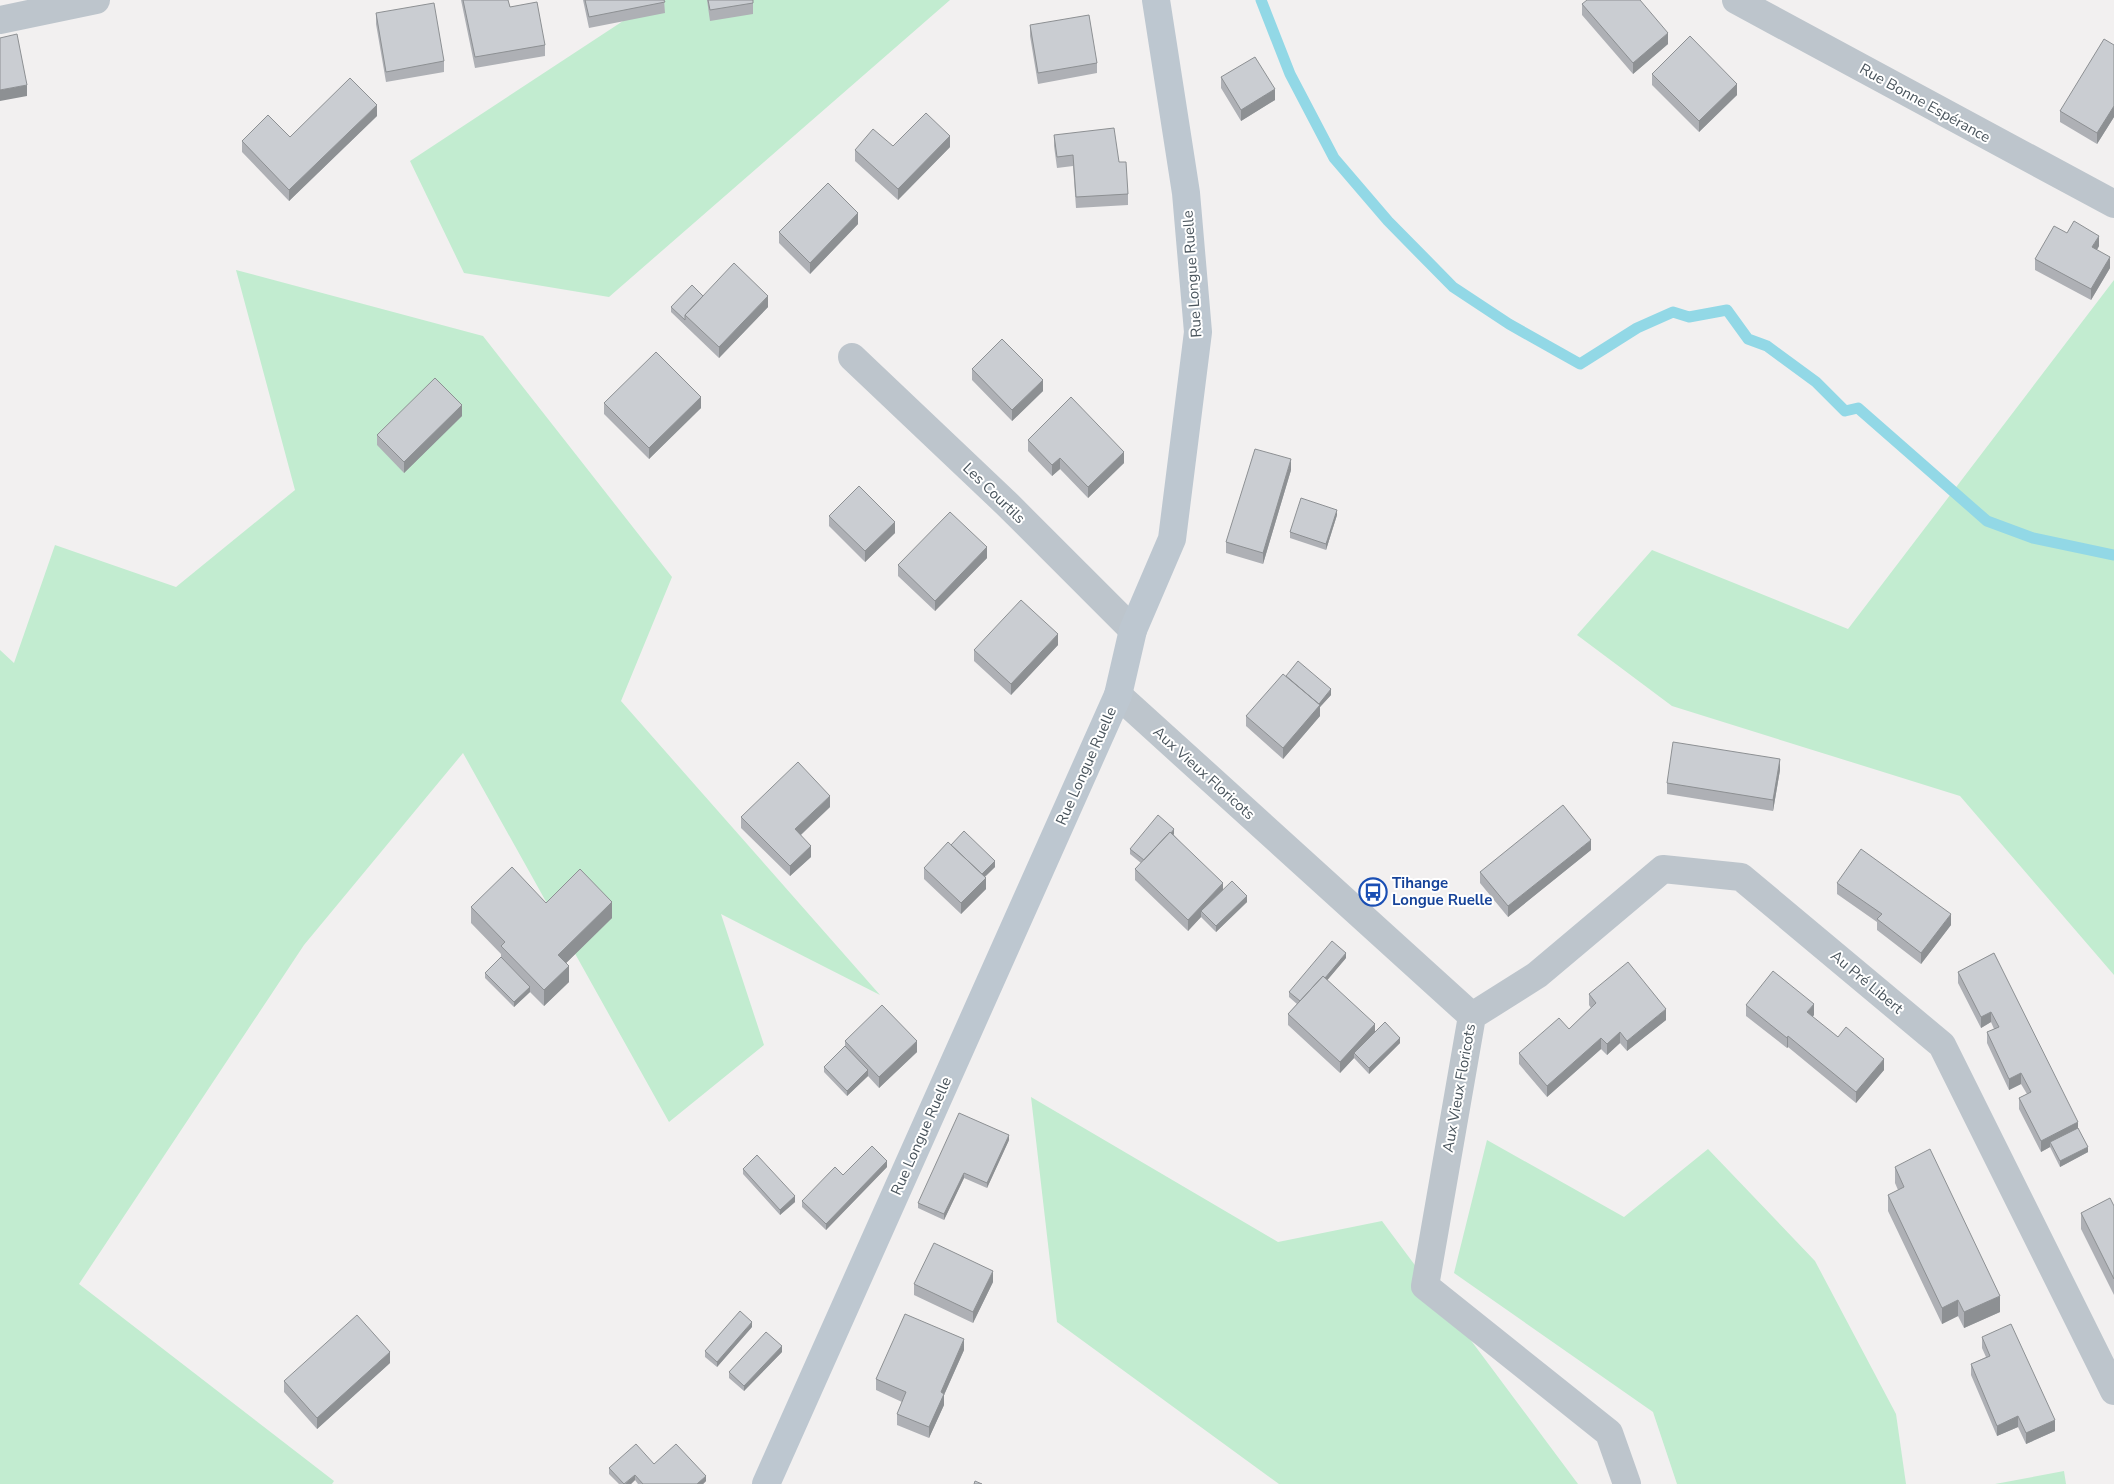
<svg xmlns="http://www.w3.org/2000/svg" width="2114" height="1484" font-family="'Nunito Sans',sans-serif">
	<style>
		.green { fill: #c2ecd0 }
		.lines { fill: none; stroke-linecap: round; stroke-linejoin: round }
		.stream { stroke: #92d8e6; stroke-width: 11 }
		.street { stroke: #bdc5cc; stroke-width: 28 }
		.secondary { stroke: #bdc7d0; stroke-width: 28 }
		.wall { fill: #aeb0b5 }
		.shaded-wall { fill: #8d9093 }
		.building { fill: #cacdd2; stroke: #8d9093 }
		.labels { text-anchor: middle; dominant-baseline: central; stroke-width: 4; stroke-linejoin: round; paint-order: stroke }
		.street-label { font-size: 15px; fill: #49545c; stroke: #fff }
		.transit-label { font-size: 15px; font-weight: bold; fill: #164399; stroke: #fff; text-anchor: start }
	</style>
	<rect width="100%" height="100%" fill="#f2f0f0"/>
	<path class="green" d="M655,0H950L609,297L464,273L410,161Z
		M236,270L483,336L672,577L621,701L880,995L721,914L764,1045L669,1122L463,753L304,945L79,1284L334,1481L332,1484H0V650L14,663L55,545L176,587L295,490Z
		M2114,280V975L1960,796L1672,706L1577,635L1652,550L1848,629Z
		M1031,1097L1278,1242L1382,1221L1578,1484H1279L1057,1322Z
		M1487,1140L1624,1217L1708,1149L1815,1261L1896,1414L1906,1484H1677L1653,1412L1454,1273Z
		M2064,1471L2066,1484H1995Z"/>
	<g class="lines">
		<path class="stream" d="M1261,0L1290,74L1334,158L1388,221L1453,287L1509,324L1580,364L1637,328L1673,312L1689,317L1727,310L1748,339L1767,346L1816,382L1845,411L1858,408L1987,521L2033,538L2114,555"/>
		<path class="street" d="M1736,0L2114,204
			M0,20L96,0
			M852,357L1008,505L1133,630
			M1118,695L1472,1016
			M1472,1016L1537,975L1663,869L1741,877L1942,1045L2114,1391
			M1472,1016L1425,1286L1609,1433L1627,1484"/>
		<path class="secondary" d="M766,1484L1118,695L1133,630L1172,539L1198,332L1186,193L1156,0"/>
	</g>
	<path class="wall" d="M461,0H508L510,7L545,45V56L475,68Z
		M583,0H664L665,13L589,28Z
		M707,0H753V14L710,21Z
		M1582,4L1668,44L1633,74L1582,15Z
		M376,13L444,61V72L386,82L376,24Z
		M1030,25L1097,63V73L1038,84L1030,36Z
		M2114,45V117L2097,144L2060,122V111Z
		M1652,74L1737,95L1699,132L1652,85Z
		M1221,77L1275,100L1241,121L1221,88Z
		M377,116L289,201L242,152V141L290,137Z
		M1054,135L1119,162L1128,194V205L1076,208L1073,166L1057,168L1054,146Z
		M893,146L950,147L898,200L855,161V150Z
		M858,224L810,274L779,243V232Z
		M2067,233L2099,246L2097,250L2110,268L2091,300L2035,270V259Z
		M703,296L768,307L719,358L671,312V307Z
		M972,369L1043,391L1012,421L972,380Z
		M604,403L701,408L649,459L604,414Z
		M462,416L404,473L377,445V435Z
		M1028,440L1124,463L1088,498L1060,469L1052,476L1028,451Z
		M1291,470L1263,564L1226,553V542Z
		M1337,515L1326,550L1290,538V532Z
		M829,516L895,533L865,562L829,526Z
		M987,558L935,611L898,576V565Z
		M1058,645L1011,695L974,661V650Z
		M1286,676L1331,695L1320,707V716L1283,759L1246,726V716Z
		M1780,770L1773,811L1667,794V783Z
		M830,807L801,835L811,857L790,876L741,828V817Z
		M1174,834V835L1223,890L1247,902L1216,932L1201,917L1188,931L1135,880V869L1141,863L1130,854V849Z
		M951,845L995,867L985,877L986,889L961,914L924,879V868Z
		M1591,850L1508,917L1480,883V872Z
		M1837,883L1951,925L1921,964L1877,930V922L1837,894Z
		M546,903L612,918L566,963L569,982L544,1006L530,992L514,1007L485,978V973L501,957V954L471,923V907Z
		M1994,953L2078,1128L2088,1152L2060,1167L2050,1147L2041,1152L2019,1109V1098L2027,1094L2021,1084L2009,1090L1987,1043V1032L1994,1029L1991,1022L1981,1028L1958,983V972Z
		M1346,958L1327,980L1375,1032L1400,1043L1369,1074L1354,1058L1340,1073L1288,1025V1014L1297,1004L1289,997V992Z
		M1589,994L1666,1020L1627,1051L1620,1043L1607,1055L1601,1049L1547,1097L1519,1064V1053L1569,1029L1591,1008L1589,1005Z
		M1746,1005L1814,1015L1812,1017L1838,1037L1884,1070L1856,1103L1788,1047L1787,1048L1746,1016Z
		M845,1041L917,1052L879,1088L868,1076L847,1096L824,1072V1067L845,1046Z
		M1009,1140L987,1188L964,1178L944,1220L918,1208V1203Z
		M887,1167L826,1230L802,1207V1201L843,1175Z
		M1895,1167L2000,1312L1964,1328L1958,1316L1942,1324L1888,1211V1195L1898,1190L1895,1183Z
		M743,1169L795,1202L780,1215L743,1174Z
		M2114,1206V1295L2081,1229V1213Z
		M993,1282L973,1323L914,1295V1284Z
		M752,1327L717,1367L705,1357V1351Z
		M1982,1337L2055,1431L2026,1444L2018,1427L1997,1436L1971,1375V1364L1986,1357L1982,1348Z
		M964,1350L944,1395V1405L929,1438L897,1425V1414L902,1402L876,1390V1379Z
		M782,1352L744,1391L729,1378V1372Z
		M390,1363L317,1429L284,1392V1381Z
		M654,1464L706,1481L703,1484H638L635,1480L631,1484H619L609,1474V1468Z"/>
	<path class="shaded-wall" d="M1668,33V44L1633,74V63Z
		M1737,84V95L1699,132V121Z
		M27,85V96L0,101V90Z
		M1275,89V100L1241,121V110Z
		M377,105V116L289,201V190Z
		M2114,106V117L2097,144V133Z
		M950,136V147L898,200V189Z
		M858,213V224L810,274V263Z
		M2099,236V246L2092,258V247Z
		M2110,257V268L2091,300V289Z
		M768,296V307L719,358V347Z
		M1043,380V391L1012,421V410Z
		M701,397V408L649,459V448Z
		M462,405V416L404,473V462Z
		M1124,452V463L1088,498V487Z
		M1060,458V469L1052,476V465Z
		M1291,459V470L1263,564V553Z
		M1337,510V515L1326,550V544Z
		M895,522V533L865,562V551Z
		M987,547V558L935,611V601Z
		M1058,634V645L1011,695V684Z
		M1331,689V695L1320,707V716L1283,759V748Z
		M1780,759V770L1773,811V800Z
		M830,796V807L795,840V829Z
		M1174,829V834L1146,867Z
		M1591,840V850L1508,917V906Z
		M811,846V857L790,876V866Z
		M995,861V867L979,882V877Z
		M986,878V889L961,914V903Z
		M1223,883V894L1201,911V917L1188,931V920Z
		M1247,896V902L1216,932V926Z
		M612,902V918L558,971V955Z
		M1951,914V925L1921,964V953Z
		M1346,953V958L1303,1009V1004Z
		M569,966V982L544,1006V990Z
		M530,987V992L514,1007V1002Z
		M1814,1004V1015L1807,1023V1012Z
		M1666,1009V1020L1627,1051V1041Z
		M1991,1012V1022L1981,1028V1017Z
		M1375,1024V1035L1354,1053V1058L1340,1073V1062Z
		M1620,1032V1043L1607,1055V1044Z
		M1788,1036V1047L1787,1048V1038Z
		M1400,1038V1043L1369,1074V1068Z
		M1601,1038V1049L1547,1097V1086Z
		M917,1041V1052L879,1088V1077Z
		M1884,1059V1070L1856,1103V1092Z
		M868,1070V1076L847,1096V1091Z
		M2021,1073V1084L2009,1090V1079Z
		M2078,1122V1133L2050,1142V1147L2041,1152V1141Z
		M1009,1135V1140L987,1188V1183Z
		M2088,1147V1152L2060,1167V1161Z
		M887,1161V1167L826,1230V1224Z
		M964,1173V1178L944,1220V1214Z
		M795,1196V1202L780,1215V1210Z
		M993,1271V1282L973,1323V1312Z
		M2000,1296V1312L1964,1328V1312Z
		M1958,1300V1316L1942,1324V1308Z
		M752,1322V1327L717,1367V1362Z
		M964,1339V1350L944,1395V1405L929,1438V1427L941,1392Z
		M782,1346V1352L744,1391V1386Z
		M390,1352V1363L317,1429V1418Z
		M2018,1416V1427L1997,1436V1426Z
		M2055,1420V1431L2026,1444V1433Z
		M635,1475V1480L631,1484H625Z
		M706,1476V1481L703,1484H697Z"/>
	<path class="building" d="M463,0H508L510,7L537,2L545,45L475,57Z
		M585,0H664L665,2L589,17Z
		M708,0H753V3L710,10Z
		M1587,0H1640L1668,33L1633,63L1582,4Z
		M434,3L444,61L386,72L376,13Z
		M1089,15L1097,63L1038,73L1030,25Z
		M17,34L27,85L0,90V38Z
		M1690,36L1737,84L1699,121L1652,74Z
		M2104,39L2114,45V106L2097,133L2060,111Z
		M1255,57L1275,89L1241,110L1221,77Z
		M350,78L377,105L289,190L242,141L268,115L290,137Z
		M926,113L950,136L898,189L855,150L873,129L893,146Z
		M1114,128L1119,162H1126L1128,194L1076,197L1073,155L1057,157L1054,135Z
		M828,183L858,213L810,263L779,232Z
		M2074,221L2099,236L2092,247L2110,257L2091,289L2035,259L2054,226L2067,233Z
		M734,263L768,296L719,347L685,315Z
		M692,285L703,296L685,315V320L671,307Z
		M1002,339L1043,380L1012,410L972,369Z
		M656,352L701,397L649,448L604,403Z
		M435,378L462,405L404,462L377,435Z
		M1071,397L1124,452L1088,487L1060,458L1052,465L1028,440Z
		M1255,449L1291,459L1263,553L1226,542Z
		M859,486L895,522L865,551L829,516Z
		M1301,498L1337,510L1326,544L1290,532Z
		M950,512L987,547L935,601L898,565Z
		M1021,600L1058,634L1011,684L974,650Z
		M1298,661L1331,689L1319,704L1286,676Z
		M1283,674L1320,705L1283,748L1246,716Z
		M1673,742L1780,759L1773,800L1667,783Z
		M798,762L830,796L795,829L811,846L790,866L741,817Z
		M1563,805L1591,840L1508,906L1480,872Z
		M1158,815L1174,829L1171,833L1170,832L1144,860L1130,849Z
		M964,831L995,861L982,874L951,845Z
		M1170,832L1223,883L1188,920L1135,869Z
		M948,842L986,878L961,903L924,868Z
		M1861,849L1951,914L1921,953L1877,919L1882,914L1837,883Z
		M512,867L546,903L580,869L612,902L558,955L569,966L544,990L501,946L505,942L471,907Z
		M1232,881L1247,896L1216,926L1201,911Z
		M1332,941L1346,953L1325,978L1323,976L1300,1001L1289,992Z
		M1994,953L2078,1122L2041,1141L2019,1098L2031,1092L2021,1073L2009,1079L1987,1032L1999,1027L1991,1012L1981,1017L1958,972Z
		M501,957L530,987L514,1002L485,973Z
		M1628,962L1666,1009L1627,1041L1620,1032L1607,1044L1601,1038L1547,1086L1519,1053L1559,1018L1569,1029L1596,1003L1589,994Z
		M1773,971L1814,1004L1807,1012L1838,1037L1846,1027L1884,1059L1856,1092L1788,1036L1787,1038L1746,1005Z
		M1323,976L1375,1024L1340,1062L1288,1014Z
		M882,1005L917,1041L879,1077L845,1041Z
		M1385,1022L1400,1038L1369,1068L1354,1053Z
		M845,1046L868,1070L847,1091L824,1067Z
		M959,1113L1009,1135L987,1183L964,1173L944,1214L918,1203Z
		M2078,1128L2088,1147L2060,1161L2050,1142Z
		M872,1146L887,1161L826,1224L802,1201L835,1167L843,1175Z
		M1930,1149L2000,1296L1964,1312L1958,1300L1942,1308L1888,1195L1904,1187L1895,1167Z
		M757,1155L795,1196L780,1210L743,1169Z
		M2110,1198L2114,1206V1279L2081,1213Z
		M934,1243L993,1271L973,1312L914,1284Z
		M740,1311L752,1322L717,1362L705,1351Z
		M905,1314L964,1339L941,1392L944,1394L929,1427L897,1414L906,1392L876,1379Z
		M357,1315L390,1352L317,1418L284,1381Z
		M2011,1324L2055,1420L2026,1433L2018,1416L1997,1426L1971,1364L1990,1356L1982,1337Z
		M766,1332L782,1346L744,1386L729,1372Z
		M636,1444L654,1464L676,1444L706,1476L697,1484H643L635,1475L624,1484L609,1468Z
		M975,1481L982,1484H974Z"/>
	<defs>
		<g id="bus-ring" transform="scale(1.4375)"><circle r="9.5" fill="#fff" stroke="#1a4fb4" stroke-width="1.5"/><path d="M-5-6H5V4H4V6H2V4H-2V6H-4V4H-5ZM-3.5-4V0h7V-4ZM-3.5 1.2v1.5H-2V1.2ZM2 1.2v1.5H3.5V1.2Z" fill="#1a4fb4"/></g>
	</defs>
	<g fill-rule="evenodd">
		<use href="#bus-ring" x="1373" y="892"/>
	</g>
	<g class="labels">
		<g class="street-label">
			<text transform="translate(1925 103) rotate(29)">Rue Bonne Espérance</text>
			<text transform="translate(1192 274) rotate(-94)">Rue Longue Ruelle</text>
			<text transform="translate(994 493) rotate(44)">Les Courtils</text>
			<text transform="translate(1086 766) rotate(-66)">Rue Longue Ruelle</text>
			<text transform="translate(1204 773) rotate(42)">Aux Vieux Floricots</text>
			<text transform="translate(1867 982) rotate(40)">Au Pré Libert</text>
			<text transform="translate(1459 1088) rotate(-80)">Aux Vieux Floricots</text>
			<text transform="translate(921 1136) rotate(-66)">Rue Longue Ruelle</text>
		</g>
		<g class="transit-label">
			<text x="1392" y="883">Tihange<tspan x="1392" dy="17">Longue Ruelle</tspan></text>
		</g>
	</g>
</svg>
